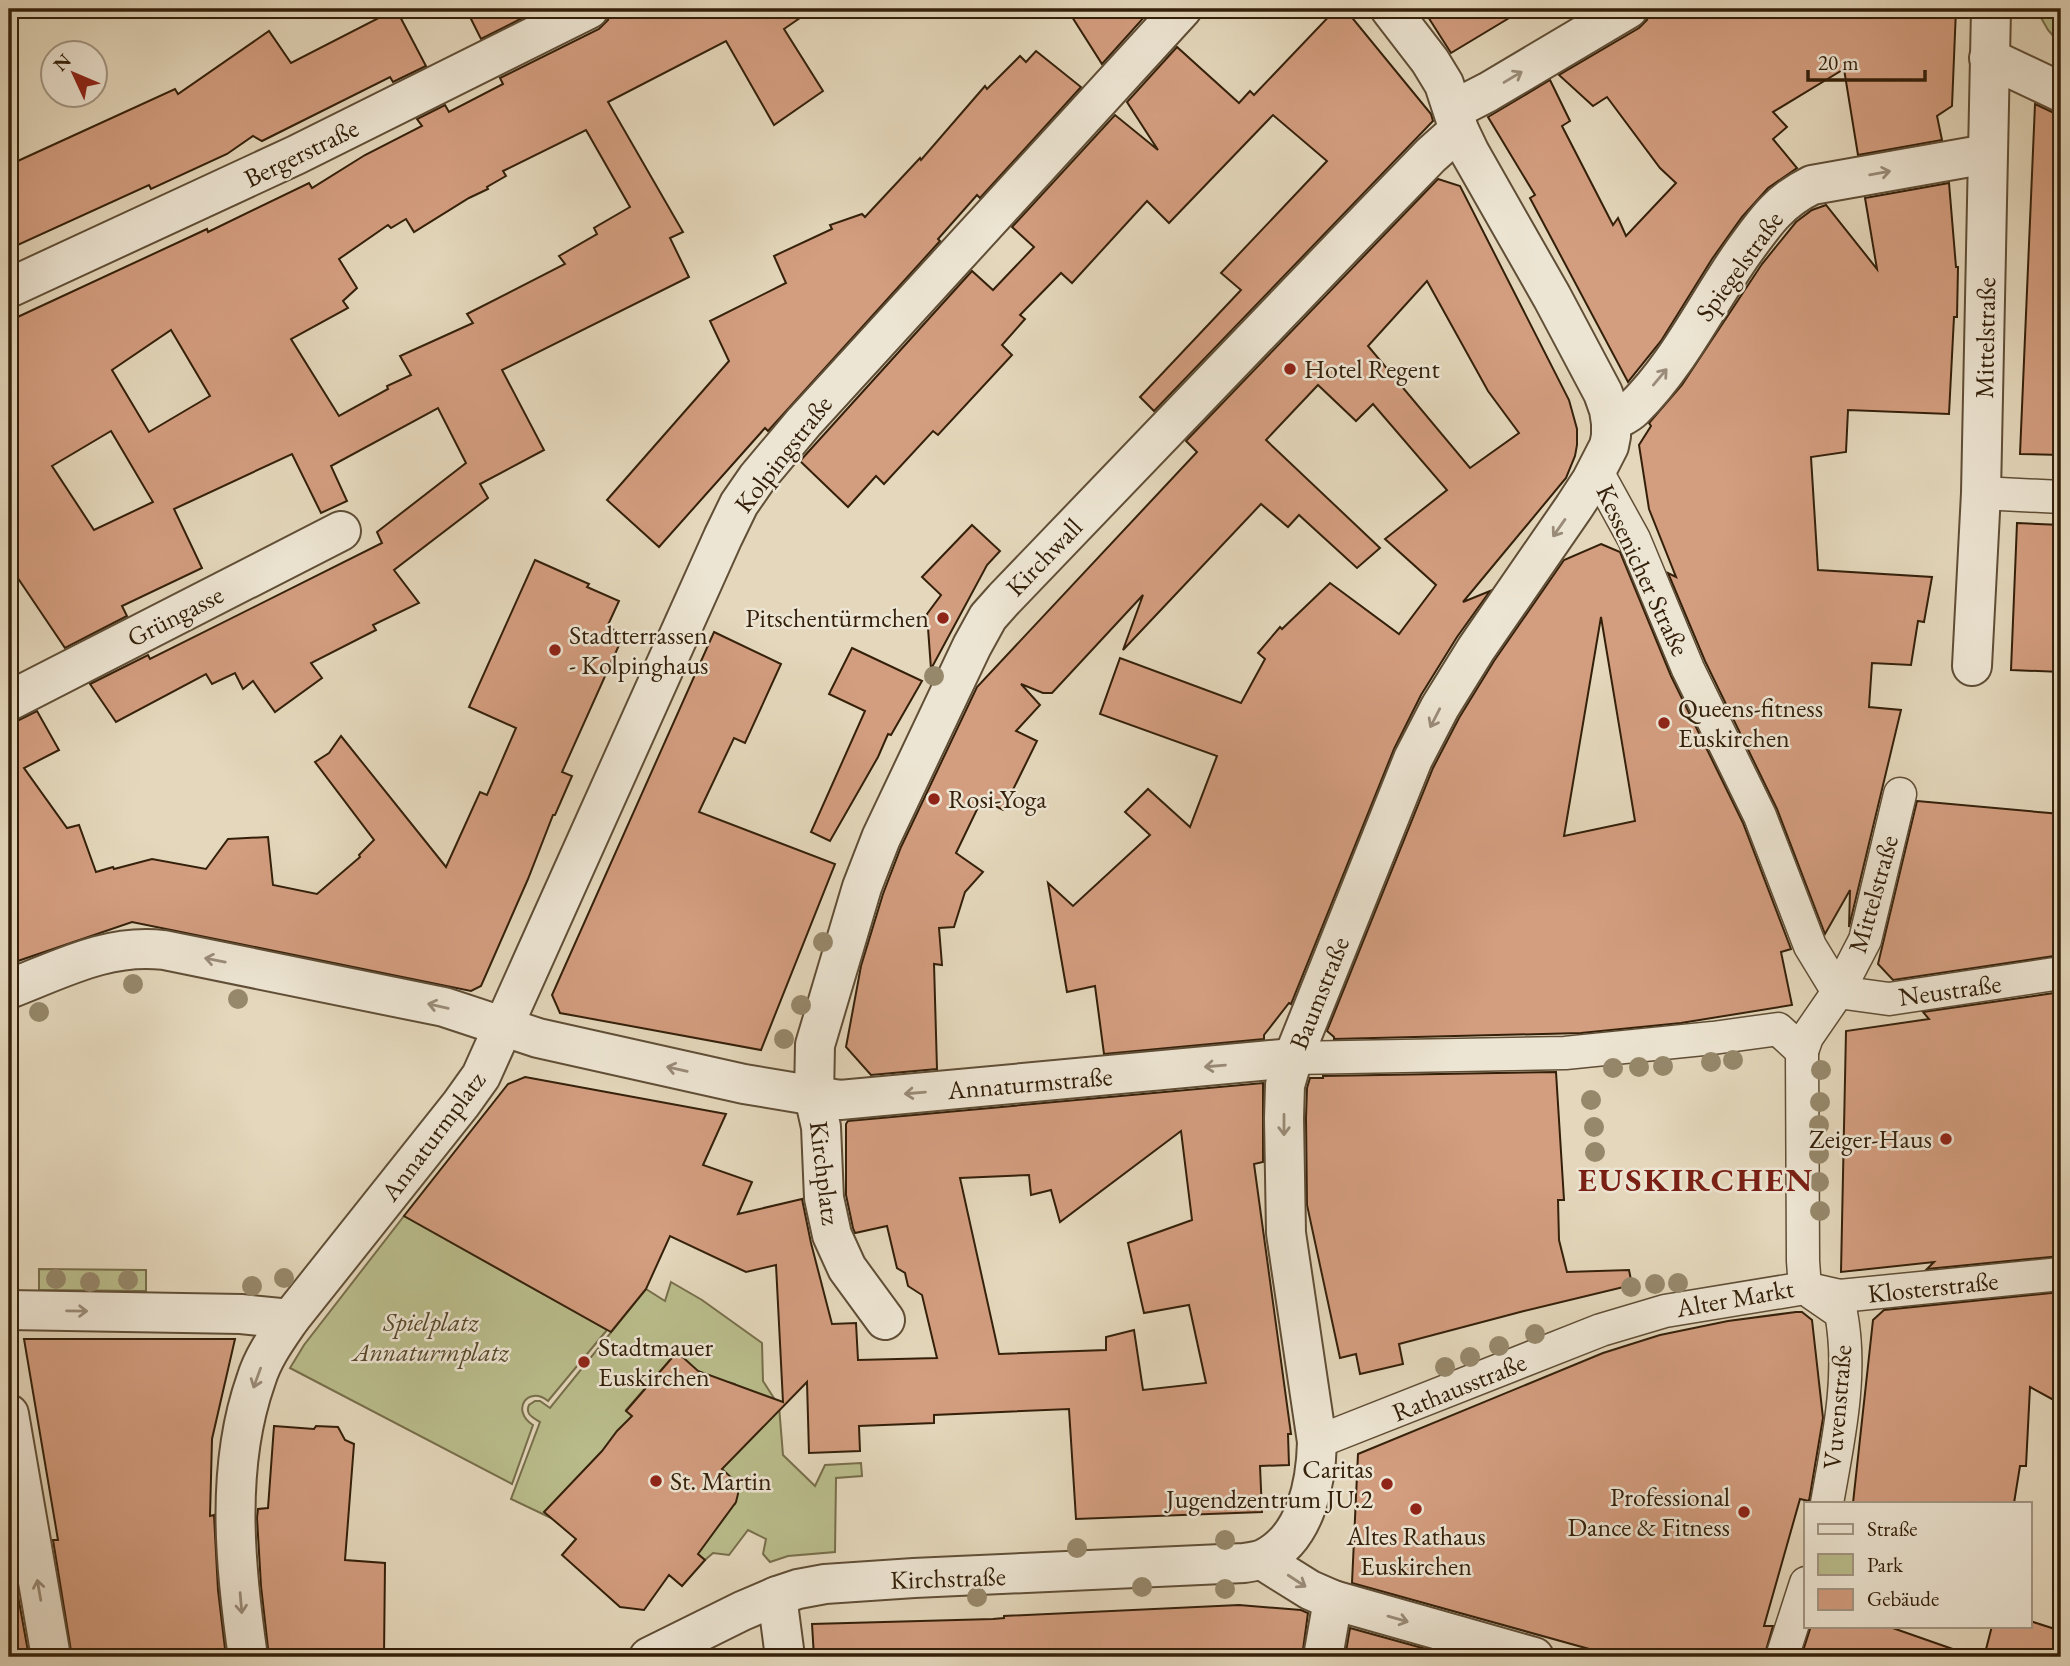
<svg xmlns="http://www.w3.org/2000/svg" width="2070" height="1666" font-family="'EB Garamond',serif">
<style>
.green{fill:#babd8c;stroke:#776e4b;stroke-width:2}
.building{fill:#d39d7f;stroke:#34200a;stroke-width:2;fill-rule:evenodd}
.lines{fill:none;stroke-linecap:round;stroke-linejoin:round}
.pedestrian-casing{stroke:#604e36;stroke-width:35}
.minor-casing{stroke:#604e36;stroke-width:42}
.pedestrian{stroke:#ede5d3;stroke-width:32}
.minor{stroke:#ede5d3;stroke-width:38}
.tree{fill:#96886b}
.oneway{stroke:#9a8c79}
.poi-dot{fill:#8f2418;stroke:#ede5d3;stroke-width:2.5}
.labels{text-anchor:middle;dominant-baseline:central;stroke-width:5;stroke-linejoin:round;paint-order:stroke}
.street-label{font-size:26px;fill:#34200a;stroke:#ede5d3}
.poi-label{font-size:26px;fill:#34200a;stroke:#ede5d3;text-anchor:start}
.park-label{font-size:26px;font-style:italic;fill:#56472a;stroke:#ede5d3}
.district-label{font-size:33px;font-weight:bold;letter-spacing:2px;fill:#7a1f14;stroke:#ede5d3}
</style>
<rect width="100%" height="100%" fill="#e4d7bb"/>
<filter id="stains"><feTurbulence type="fractalNoise" baseFrequency=".00286" numOctaves="4"/><feColorMatrix values="0 0 0 0 .2 0 0 0 0 .09 0 0 0 0 .02 0 0 0 .5 -.17"/></filter>
<radialGradient id="worn" r=".72"><stop offset=".6" stop-color="#630" stop-opacity="0"/><stop offset="1" stop-color="#630" stop-opacity=".3"/></radialGradient>
<g class="green">
<polygon points="2036,9 2061,9 2061,45 2048,30"/>
<path d="M 404,1216 L 607,1330 L 548,1401 C 528,1385 510,1410 533,1425 L 512,1484 L 290,1368 L 304,1345 Z"/>
<polygon points="39,1269 146,1270 146,1291 39,1290"/>
<path d="M 671,1282 L 702,1300 L 762,1343 L 763,1381 L 779,1406 L 783,1455 L 815,1486 L 825,1465 L 861,1463 L 862,1476 L 836,1478 L 835,1552 L 788,1556 L 770,1562 L 763,1554 L 766,1539 L 748,1530 L 729,1555 L 713,1553 L 705,1560 L 694,1551 L 730,1503 L 735,1504 L 736,1501 L 731,1498 L 732,1487 L 736,1484 L 716,1464 L 731,1446 L 738,1452 L 743,1447 L 735,1384 L 728,1382 L 710,1392 L 677,1352 L 626,1410 L 632,1416 L 631,1418 L 551,1518 L 511,1499 L 540,1422 C 532,1417 525,1414 529,1405 L 535,1401 L 540,1401 L 550,1408 L 646,1289 L 665,1301 Z"/>
</g>
<g class="building">
<polygon points="396,9 426,66 393,82 390,77 262,141 253,136 227,154 151,189 149,185 9,249 9,165 175,89 178,94 269,31 291,63"/>
<polygon points="466,9 540,9 481,39"/>
<path d="M 611,9 L 813,9 L 784,29 L 823,91 L 774,125 L 726,41 L 608,102 L 683,232 L 670,238 L 689,277 L 502,370 L 544,450 L 480,484 L 488,498 L 394,570 L 419,603 L 373,625 L 376,630 L 311,663 L 322,678 L 275,712 L 253,681 L 243,689 L 235,673 L 212,684 L 206,674 L 116,722 L 90,684 L 148,655 L 150,659 L 382,543 L 377,532 L 466,463 L 438,408 L 331,466 L 347,501 L 321,513 L 292,454 L 174,509 L 202,568 L 122,606 L 127,616 L 65,648 L 9,565 L 9,321 L 207,229 L 208,232 L 309,183 L 312,188 L 365,155 L 422,126 L 417,119 L 445,105 L 449,112 L 503,84 L 500,78 L 599,29 L 608,20 ZM 586,130 L 630,207 L 594,228 L 597,234 L 559,256 L 565,264 L 467,314 L 473,323 L 400,356 L 411,375 L 387,386 L 388,389 L 339,416 L 291,339 L 348,308 L 343,301 L 357,288 L 339,259 L 388,225 L 391,228 L 406,219 L 414,232 L 469,198 L 488,189 L 487,187 L 506,176 L 503,171 ZM 171,330 L 210,396 L 149,432 L 112,370 ZM 111,431 L 153,502 L 94,530 L 52,466 Z"/>
<polygon points="1067,9 1144,9 1147,14 1102,64"/>
<polygon points="1336,9 1345,9 1431,114 1433,121 1154,411 1140,397 1241,290 1221,273 1327,161 1273,115 1169,223 1147,201 1072,283 1061,273 1020,315 1025,319 1002,345 1012,355 938,435 933,431 884,484 876,476 848,507 800,461 972,271 993,290 1034,247 1012,227 1115,115 1158,150 1127,102 1177,47 1239,103 1250,91 1254,95"/>
<polygon points="1423,9 1524,9 1451,53"/>
<polygon points="1656,9 1956,9 1952,106 1937,116 1942,140 1858,155 1844,69 1773,112 1787,127 1773,139 1797,168 1768,188 1742,217 1712,259 1661,341 1628,382 1530,198 1535,195 1488,117 1550,80 1570,121 1562,126 1613,225 1618,218 1626,236 1676,183 1660,168 1607,97 1593,106 1559,75 1639,28 1647,20 1649,14"/>
<polygon points="1036,51 1081,87 980,198 977,195 938,239 940,241 768,431 765,428 659,547 607,500 729,361 710,321 786,283 774,256 832,229 830,225 862,214 865,217 920,158 921,160 985,86 987,89 1020,56 1026,62"/>
<polygon points="2035,104 2052,112 2061,114 2061,455 2020,454"/>
<path d="M 1438,179 L 1460,186 L 1569,400 L 1577,429 L 1577,445 L 1575,456 L 1566,478 L 1463,602 L 1490,591 L 1457,637 L 1421,695 L 1394,749 L 1291,1004 L 1289,1003 L 1264,1035 L 1264,1039 L 1104,1054 L 1095,986 L 1067,992 L 1048,883 L 1073,906 L 1150,835 L 1125,812 L 1148,789 L 1190,827 L 1217,756 L 1100,714 L 1120,658 L 1241,703 L 1265,659 L 1258,653 L 1280,627 L 1282,629 L 1330,583 L 1399,634 L 1436,585 L 1385,539 L 1447,490 L 1373,404 L 1356,421 L 1318,385 L 1266,440 L 1380,548 L 1357,568 L 1299,515 L 1288,527 L 1261,504 L 1123,650 L 1143,595 L 1052,693 L 1043,693 L 1021,684 L 1040,705 L 1016,731 L 1037,741 L 1003,810 L 982,799 L 956,853 L 983,872 L 965,892 L 954,927 L 939,928 L 942,965 L 934,964 L 937,1069 L 871,1075 L 846,1047 L 861,966 L 883,894 L 901,847 L 977,687 L 1197,452 L 1186,441 ZM 1427,281 L 1488,391 L 1519,433 L 1470,468 L 1368,346 Z"/>
<polygon points="1949,183 1956,267 1958,267 1957,317 1954,317 1949,414 1848,410 1846,452 1811,457 1818,570 1932,577 1924,622 1918,621 1911,665 1872,663 1869,707 1901,710 1849,927 1850,890 1825,934 1777,809 1705,661 1668,573 1676,577 1649,509 1639,445 1651,426 1649,423 1682,385 1762,264 1796,222 1812,210 1826,205 1877,269 1865,198"/>
<polygon points="2017,523 2061,525 2061,672 2011,670"/>
<polygon points="972,525 1000,551 987,565 931,669 927,614 941,595 922,577"/>
<path d="M 1601,544 L 1620,552 L 1671,676 L 1743,823 L 1791,949 L 1781,952 L 1792,1005 L 1681,1023 L 1581,1033 L 1334,1039 L 1334,1037 L 1327,1031 L 1433,768 L 1459,718 L 1494,661 L 1564,560 ZM 1601,617 L 1635,821 L 1564,836 Z"/>
<polygon points="535,560 589,584 587,587 619,601 607,627 624,634 562,772 572,776 555,815 553,815 528,879 481,986 471,991 132,922 9,964 9,723 19,720 37,711 59,750 24,768 67,828 79,825 96,872 113,867 114,869 152,859 206,869 228,839 268,837 273,885 317,894 360,857 359,855 374,840 315,762 329,753 341,736 446,867 480,792 487,795 516,728 469,707"/>
<polygon points="714,632 781,664 745,743 734,738 699,812 835,864 761,1050 560,1013 552,995"/>
<polygon points="852,648 922,681 891,735 888,734 878,757 830,841 811,832 865,711 829,694"/>
<polygon points="1917,801 2061,814 2061,955 1893,980 1878,964"/>
<polygon points="2061,992 2061,1256 1927,1269 1934,1262 1841,1272 1846,1031 1929,1019 1923,1012"/>
<polygon points="1556,1072 1564,1200 1558,1200 1559,1240 1567,1272 1629,1270 1632,1285 1524,1311 1399,1344 1403,1364 1360,1374 1356,1354 1340,1358 1307,1205 1306,1118 1307,1088 1310,1078 1323,1078 1323,1076"/>
<path d="M 525,1077 L 726,1114 L 703,1165 L 752,1182 L 738,1214 L 802,1199 L 811,1243 L 832,1324 L 856,1323 L 858,1360 L 937,1358 L 922,1295 L 908,1286 L 905,1273 L 897,1268 L 887,1226 L 855,1233 L 853,1228 L 846,1195 L 846,1124 L 848,1121 L 1263,1083 L 1263,1162 L 1254,1164 L 1291,1434 L 1288,1434 L 1289,1465 L 1260,1466 L 1262,1512 L 1076,1519 L 1069,1409 L 934,1415 L 934,1423 L 859,1426 L 860,1451 L 809,1453 L 807,1382 L 722,1469 L 734,1480 L 738,1488 L 738,1494 L 736,1502 L 698,1554 L 705,1560 L 682,1586 L 669,1575 L 644,1610 L 620,1607 L 562,1555 L 576,1539 L 544,1512 L 602,1451 L 617,1431 L 632,1416 L 626,1411 L 677,1352 L 698,1371 L 783,1402 L 776,1265 L 746,1272 L 670,1236 L 646,1289 L 611,1332 L 404,1216 L 508,1084 ZM 1181,1131 L 1192,1220 L 1128,1243 L 1144,1313 L 1189,1305 L 1206,1383 L 1143,1390 L 1134,1330 L 1106,1337 L 1106,1350 L 999,1354 L 960,1178 L 1029,1175 L 1031,1195 L 1051,1190 L 1060,1222 Z"/>
<polygon points="2061,1292 2061,1404 2030,1387 2026,1466 2020,1466 2014,1503 1853,1503 1873,1320 1884,1310"/>
<polygon points="1796,1312 1802,1312 1812,1320 1823,1418 1809,1501 1800,1499 1764,1626 1773,1626 1764,1657 1618,1657 1352,1583 1358,1454 1603,1353 1660,1335 1728,1321"/>
<polygon points="24,1339 235,1339 212,1439 210,1516 214,1515 218,1590 226,1657 72,1657 53,1540 58,1540"/>
<polygon points="274,1426 314,1429 316,1426 338,1427 345,1440 354,1444 345,1560 385,1563 384,1657 269,1657 261,1586 257,1518 258,1509 268,1508"/>
<polygon points="13,1568 29,1657 9,1657 9,1572"/>
<polygon points="1239,1605 1301,1610 1308,1613 1302,1657 814,1657 812,1624 993,1619 1004,1618 1004,1616"/>
<polygon points="2030,1621 2061,1631 2051,1657 1984,1657 1992,1626 2030,1626"/>
<polygon points="1811,1626 1887,1626 1964,1653 1963,1657 1801,1657"/>
<polygon points="1350,1628 1455,1657 1345,1657"/>
</g>
<g class="lines">
<g class="pedestrian-casing">
<g id="pedestrian">
<polyline points="1596,470 1634,539 1688,669 1760,816 1810,946 1838,992"/>
<polyline points="1981,493 2061,497"/>
<polyline points="1838,992 1889,999 2061,973"/>
<polyline points="1802,1051 1807,1037 1838,992 1865,940 1900,794"/>
<polyline points="1293,1058 1565,1053 1713,1038 1778,1029 1802,1051 1803,1261 1805,1288 1665,1311 1601,1330 1317,1442"/>
<polyline points="1805,1288 1840,1296 2061,1274"/>
<path d="M 1812,1293 L 1841,1313 C 1853,1375 1838,1441 1827,1503"/>
<polyline points="1782,1657 1806,1583"/>
</g>
</g>
<g class="minor-casing">
<g id="minor">
<polyline points="1989,58 2061,92"/>
<polyline points="1453,110 1488,92 1628,9"/>
<polyline points="9,288 296,155 589,9"/>
<path d="M 1611,423 C 1618,418 1627,415 1633,409 C 1679,364 1707,303 1744,251 C 1765,222 1779,201 1812,185 L 1987,154"/>
<polyline points="1972,666 1981,493 1991,9"/>
<polyline points="9,701 341,531"/>
<path d="M 9,989 C 59,970 108,943 164,950 L 444,1007 L 538,1038 L 744,1084 L 840,1100 L 1293,1058"/>
<polyline points="9,1310 241,1314 290,1319"/>
<polyline points="885,1320 847,1268 832,1235 824,1198 821,1127 814,1096 815,1045 862,887 881,838 972,646 988,617 1004,599 1341,248 1431,155 1459,130"/>
<polyline points="9,1414 51,1657"/>
<polyline points="1262,1560 1310,1590 1333,1600 1534,1657"/>
<polyline points="777,1596 785,1657"/>
<path d="M 248,1657 C 235,1567 225,1468 256,1380 C 263,1357 277,1338 290,1319 L 461,1104 L 481,1076 L 723,537 L 739,504 L 757,478 L 804,422 L 1182,9"/>
<path d="M 649,1657 L 742,1611 L 777,1596 L 798,1589 L 825,1584 L 914,1578 L 1244,1563 C 1251,1562 1259,1561 1265,1558 C 1306,1537 1316,1483 1317,1442 L 1286,1233 L 1284,1118 L 1285,1085 L 1293,1058 L 1413,759 L 1440,707 L 1476,649 L 1574,507 L 1591,481 L 1609,446 L 1611,436 L 1611,423 L 1609,410 L 1603,393 L 1552,297 L 1470,153 L 1459,130 L 1444,84 L 1430,61 L 1390,9"/>
<polyline points="1323,1657 1333,1600"/>
</g>
</g>
<use href="#pedestrian" class="pedestrian"/>
<use href="#minor" class="minor"/>
</g>
<g class="tree">
<circle cx="934" cy="676" r="10"/>
<circle cx="823" cy="942" r="10"/>
<circle cx="133" cy="984" r="10"/>
<circle cx="238" cy="999" r="10"/>
<circle cx="801" cy="1005" r="10"/>
<circle cx="39" cy="1012" r="10"/>
<circle cx="784" cy="1039" r="10"/>
<circle cx="1733" cy="1060" r="10"/>
<circle cx="1711" cy="1062" r="10"/>
<circle cx="1663" cy="1066" r="10"/>
<circle cx="1639" cy="1067" r="10"/>
<circle cx="1613" cy="1068" r="10"/>
<circle cx="1821" cy="1070" r="10"/>
<circle cx="1591" cy="1100" r="10"/>
<circle cx="1820" cy="1102" r="10"/>
<circle cx="1819" cy="1125" r="10"/>
<circle cx="1594" cy="1127" r="10"/>
<circle cx="1595" cy="1152" r="10"/>
<circle cx="1819" cy="1154" r="10"/>
<circle cx="1819" cy="1182" r="10"/>
<circle cx="1820" cy="1211" r="10"/>
<circle cx="284" cy="1278" r="10"/>
<circle cx="56" cy="1279" r="10"/>
<circle cx="128" cy="1280" r="10"/>
<circle cx="90" cy="1282" r="10"/>
<circle cx="1678" cy="1283" r="10"/>
<circle cx="1655" cy="1284" r="10"/>
<circle cx="252" cy="1286" r="10"/>
<circle cx="1631" cy="1287" r="10"/>
<circle cx="1535" cy="1334" r="10"/>
<circle cx="1499" cy="1346" r="10"/>
<circle cx="1470" cy="1357" r="10"/>
<circle cx="1445" cy="1367" r="10"/>
<circle cx="1225" cy="1540" r="10"/>
<circle cx="1077" cy="1548" r="10"/>
<circle cx="1142" cy="1587" r="10"/>
<circle cx="1225" cy="1589" r="10"/>
<circle cx="977" cy="1597" r="10"/>
</g>
<defs><path id="oneway-shaft" d="M-6 0H5M1.5-3L5.5 0L1.5 3" fill="none" stroke-width="1.6" stroke-linecap="round" stroke-linejoin="round" transform="scale(1.75)"/></defs>
<g class="oneway">
<use href="#oneway-shaft" transform="translate(1513 77) rotate(-31)"/>
<use href="#oneway-shaft" transform="translate(1880 173) rotate(-10)"/>
<use href="#oneway-shaft" transform="translate(1660 377) rotate(-50)"/>
<use href="#oneway-shaft" transform="translate(1559 528) rotate(125)"/>
<use href="#oneway-shaft" transform="translate(1435 718) rotate(117)"/>
<use href="#oneway-shaft" transform="translate(215 960) rotate(-169)"/>
<use href="#oneway-shaft" transform="translate(438 1006) rotate(-167)"/>
<use href="#oneway-shaft" transform="translate(1215 1066) rotate(175)"/>
<use href="#oneway-shaft" transform="translate(677 1069) rotate(-167)"/>
<use href="#oneway-shaft" transform="translate(915 1093) rotate(175)"/>
<use href="#oneway-shaft" transform="translate(1284 1125) rotate(90)"/>
<use href="#oneway-shaft" transform="translate(77 1311) rotate(1)"/>
<use href="#oneway-shaft" transform="translate(257 1378) rotate(110)"/>
<use href="#oneway-shaft" transform="translate(1297 1581) rotate(33)"/>
<use href="#oneway-shaft" transform="translate(39 1590) rotate(-100)"/>
<use href="#oneway-shaft" transform="translate(241 1603) rotate(85)"/>
<use href="#oneway-shaft" transform="translate(1398 1619) rotate(16)"/>
</g>
<g class="poi-dot">
<circle cx="1290" cy="369" r="7"/>
<circle cx="943" cy="618" r="7"/>
<circle cx="555" cy="650" r="7"/>
<circle cx="1664" cy="723" r="7"/>
<circle cx="934" cy="799" r="7"/>
<circle cx="1946" cy="1139" r="7"/>
<circle cx="584" cy="1362" r="7"/>
<circle cx="656" cy="1481" r="7"/>
<circle cx="1387" cy="1484" r="7"/>
<circle cx="1416" cy="1509" r="7"/>
<circle cx="1744" cy="1512" r="7"/>
</g>
<g class="labels">
<g class="street-label">
<text transform="translate(301 153) rotate(-26)">Bergerstraße</text>
<text transform="translate(1739 266) rotate(-54)">Spiegelstraße</text>
<text transform="translate(1985 338) rotate(-89)">Mittelstraße</text>
<text transform="translate(783 454) rotate(-52)">Kolpingstraße</text>
<text transform="translate(1044 557) rotate(-46)">Kirchwall</text>
<text transform="translate(1643 570) rotate(65)">Kessenicher Straße</text>
<text transform="translate(175 616) rotate(-27)">Grüngasse</text>
<text transform="translate(1873 894) rotate(-74)">Mittelstraße</text>
<text transform="translate(1950 990) rotate(-8)">Neustraße</text>
<text transform="translate(1319 993) rotate(-68)">Baumstraße</text>
<text transform="translate(1030 1083) rotate(-5)">Annaturmstraße</text>
<text transform="translate(433 1136) rotate(-53)">Annaturmplatz</text>
<text transform="translate(825 1173) rotate(83)">Kirchplatz</text>
<text transform="translate(1933 1287) rotate(-6)">Klosterstraße</text>
<text transform="translate(1735 1298) rotate(-10)">Alter Markt</text>
<text transform="translate(1459 1387) rotate(-22)">Rathausstraße</text>
<text transform="translate(1837 1407) rotate(-85)">Vuvenstraße</text>
<text transform="translate(948 1578) rotate(-2)">Kirchstraße</text>
</g>
<g class="poi-label">
<text x="1304" y="369">Hotel Regent</text>
<text x="929" y="618" text-anchor="end">Pitschentürmchen</text>
<text x="569" y="635">Stadtterrassen<tspan x="569" dy="30">- Kolpinghaus</tspan></text>
<text x="1678" y="708">Queens-fitness<tspan x="1678" dy="30">Euskirchen</tspan></text>
<text x="948" y="799">Rosi-Yoga</text>
<text x="1932" y="1139" text-anchor="end">Zeiger-Haus</text>
<text x="598" y="1347">Stadtmauer<tspan x="598" dy="30">Euskirchen</tspan></text>
<text x="1373" y="1469" text-anchor="end">Caritas<tspan x="1373" dy="30">Jugendzentrum JU.2</tspan></text>
<text x="670" y="1481">St. Martin</text>
<text x="1730" y="1497" text-anchor="end">Professional<tspan x="1730" dy="30">Dance &amp; Fitness</tspan></text>
<text x="1416" y="1536" text-anchor="middle">Altes Rathaus<tspan x="1416" dy="30">Euskirchen</tspan></text>
</g>
<g class="park-label">
<text x="431" y="1322">Spielplatz<tspan x="431" dy="30">Annaturmplatz</tspan></text>
</g>
<g class="district-label">
<text x="1696" y="1179">EUSKIRCHEN</text>
</g>
</g>
<rect width="2070" height="1666" fill="none" stroke="#e4d7bb" stroke-width="35"/>
<rect x="10" y="10" width="2049" height="1645" fill="none" stroke="#34200a" stroke-width="3.5"/>
<rect x="18" y="18" width="2035" height="1631" fill="none" stroke="#34200a" stroke-width="2"/>
<rect x="1804" y="1502" width="228" height="126" fill="#ede5d3" stroke="#a39683" stroke-width="2"/>
<rect x="1818" y="1524" width="35" height="10" fill="#ede5d3" stroke="#a39683" stroke-width="2"/>
<text x="1867" y="1536" font-size="21" fill="#34200a">Straße</text>
<rect x="1818" y="1554" width="35" height="21" fill="#babd8c" stroke="#a39683" stroke-width="2"/>
<text x="1867" y="1572" font-size="21" fill="#34200a">Park</text>
<rect x="1818" y="1589" width="35" height="21" fill="#d39d7f" stroke="#a39683" stroke-width="2"/>
<text x="1867" y="1606" font-size="21" fill="#34200a">Gebäude</text>
<g transform="translate(74 74) rotate(314)"><circle r="33" fill="#ede5d3" stroke="#a39683" stroke-width="2"/>
<path d="M0-5L12 26L0 18L-12 26Z" fill="#8f2418"/>
<text y="-10" font-size="19" font-weight="bold" text-anchor="middle" fill="#34200a">N</text>
</g>
<path d="M1808 70v10h117v-10" fill="none" stroke="#34200a" stroke-width="3.5"/>
<text x="1818" y="70" font-size="21" fill="#34200a" stroke="#ede5d3" stroke-width="5" paint-order="stroke">20 m</text>
<rect width="100%" height="100%" filter="url(#stains)"/>
<rect width="100%" height="100%" fill="url(#worn)"/>
</svg>
